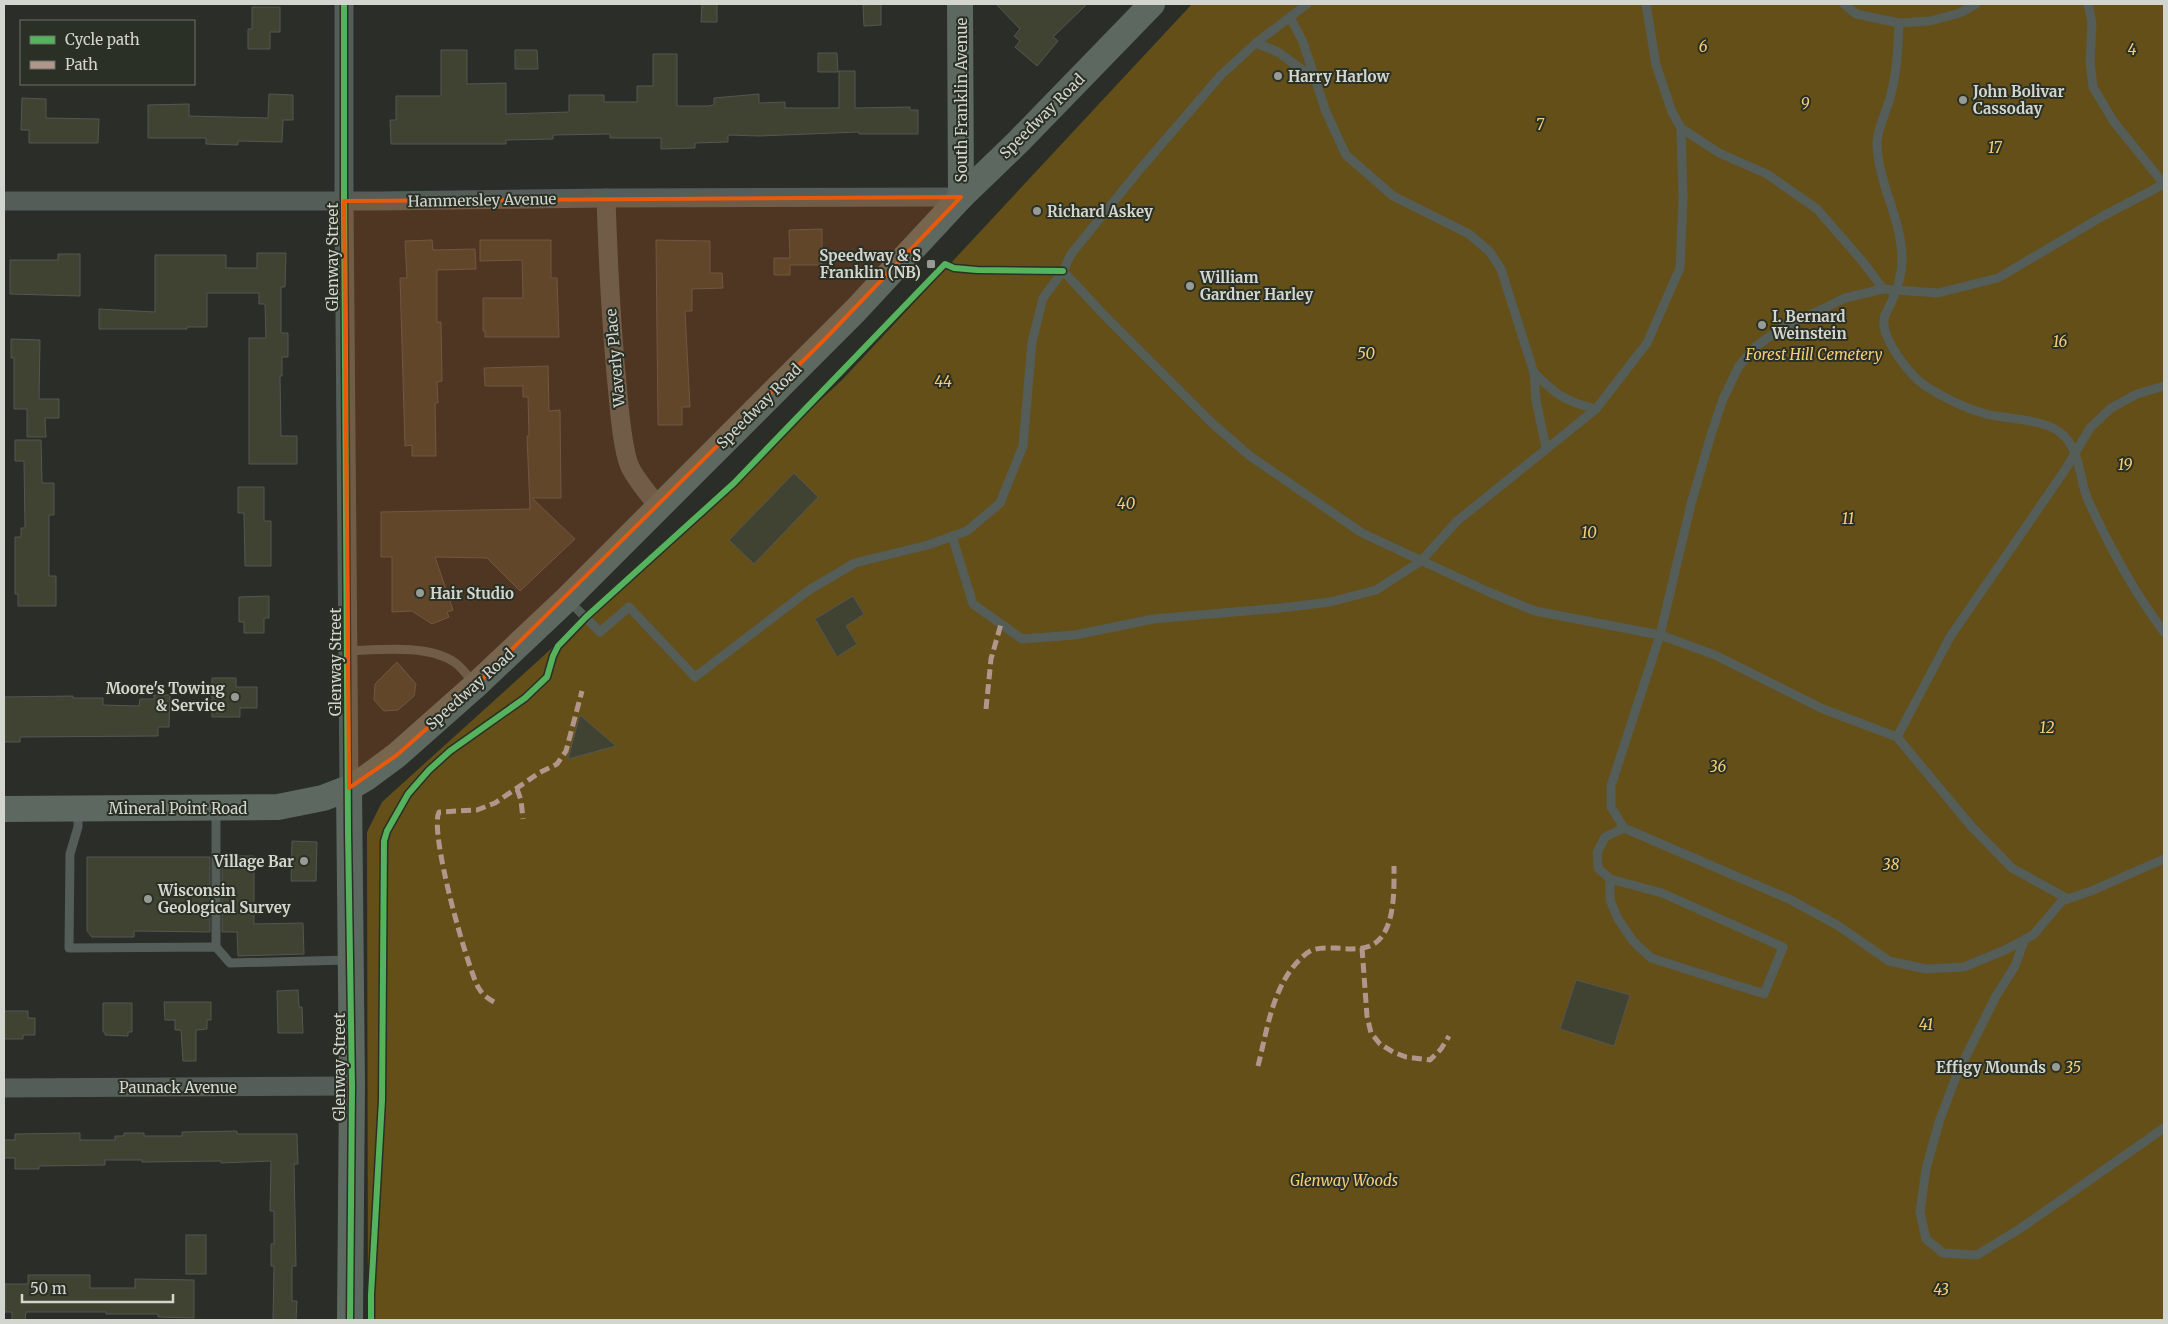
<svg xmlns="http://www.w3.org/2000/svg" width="2168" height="1324" font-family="Merriweather,serif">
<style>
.green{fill:#644f19}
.building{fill:#404232;stroke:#555652}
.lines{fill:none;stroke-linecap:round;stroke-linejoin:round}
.lane{stroke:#545d58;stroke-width:9}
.street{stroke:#545d58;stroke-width:19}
.secondary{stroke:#5d6860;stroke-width:26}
.quiet{stroke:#b2968c;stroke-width:5;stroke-dasharray:10 5;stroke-linecap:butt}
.cycleway-casing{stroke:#2a3025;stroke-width:9}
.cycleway{stroke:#56b35d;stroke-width:6}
.marked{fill:#e8590c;fill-opacity:0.2;stroke:#e8590c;stroke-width:4;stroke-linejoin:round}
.poi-dot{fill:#979b95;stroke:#2a3025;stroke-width:2}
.labels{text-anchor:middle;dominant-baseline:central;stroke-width:4;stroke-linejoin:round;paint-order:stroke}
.park-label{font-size:15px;font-style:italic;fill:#f7ce73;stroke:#2a3025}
.poi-label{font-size:15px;font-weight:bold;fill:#d2d6cf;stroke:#2a3025;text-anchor:start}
.street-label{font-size:15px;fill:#d2d6cf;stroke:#2a3025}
</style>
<rect width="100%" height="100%" fill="#2a2d28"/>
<polygon class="green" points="1192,4 2164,4 2164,1320 368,1320 367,832 382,802 540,659 842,380"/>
<g class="building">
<polygon points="702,4 717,4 717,22 701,22"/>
<polygon points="881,4 881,25 864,26 863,5"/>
<polygon points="996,4 1087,4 1053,37 1058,41 1037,66 1015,47 1020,41 1014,36 1020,29"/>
<polygon points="252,7 280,7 280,32 270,32 270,49 248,49 248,29 252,29"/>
<polygon points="441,50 467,50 467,84 506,83 506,114 569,112 569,95 604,95 604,102 637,102 637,86 653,86 653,54 677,54 677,106 708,106 714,105 714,98 759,94 759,103 785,102 785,108 839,108 839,71 855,71 855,108 910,107 910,110 918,110 918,134 859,134 859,132 759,136 728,135 728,142 695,143 695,148 661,149 661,138 610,138 610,134 553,135 553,139 506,140 506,144 391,144 390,120 396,120 396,96 441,96"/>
<polygon points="515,50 537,50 538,69 515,69"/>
<polygon points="818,53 837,53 838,72 818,72"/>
<polygon points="269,94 293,95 293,120 283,120 282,142 238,141 238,145 206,144 206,138 148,138 148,105 189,104 189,116 268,118"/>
<polygon points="22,98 46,99 46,118 99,119 98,143 29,143 29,130 21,130"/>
<polygon points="822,229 822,265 790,265 790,275 774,275 774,258 790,258 789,230"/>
<polygon points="432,240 433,250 475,249 476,269 437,270 437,322 441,322 442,381 437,382 438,403 435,403 436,456 412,456 412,445 405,446 400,278 407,278 405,241"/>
<polygon points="480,240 551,240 551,278 557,278 559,337 485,337 485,331 483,331 483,298 523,298 522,260 480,261"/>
<polygon points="656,240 710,241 710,273 722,273 723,288 692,289 692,311 685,311 690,407 682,407 682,425 658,425"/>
<polygon points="257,253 286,253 285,287 281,287 281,333 288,333 288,357 282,357 282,376 280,376 281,436 297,436 297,464 249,464 249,338 266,338 265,304 259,304 259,293 207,293 207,327 187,327 187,329 99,329 99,309 155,312 155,255 226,255 226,268 257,268"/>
<polygon points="58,254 80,254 80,296 10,294 10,260 58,260"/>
<polygon points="11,339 40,340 39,399 59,399 59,418 45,418 46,437 27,437 27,409 14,409 14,358 11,358"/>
<polygon points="548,366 549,411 560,410 561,498 532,498 575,539 520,591 487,558 435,557 453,610 447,612 449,617 432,624 412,611 392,612 392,557 381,557 381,512 530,509 527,436 529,436 528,397 523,397 523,386 485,386 484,368"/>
<polygon points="15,440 41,440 42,483 54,483 54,515 49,515 49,576 56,576 56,606 18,606 18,594 15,594 15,537 21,537 21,528 25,528 24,461 15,461"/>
<polygon points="794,473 818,497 754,564 729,540"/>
<polygon points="238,487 264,487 264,521 271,521 271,566 245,566 244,513 238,513"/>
<polygon points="269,596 269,618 264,618 264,633 244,633 244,622 239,622 239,597"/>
<polygon points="853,596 864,614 846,626 857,644 837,657 815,619"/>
<polygon points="397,662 416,684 414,696 398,710 384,711 374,700 375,684"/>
<polygon points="212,678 236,678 236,687 257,687 257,708 240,708 240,717 212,717"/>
<polygon points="154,695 170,695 169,727 158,727 158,736 20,737 20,742 4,742 4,697 73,696 73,698 103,698 103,705 139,706 140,699 154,699"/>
<polygon points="580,715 616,746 568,759"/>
<polygon points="292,841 317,842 316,881 291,881"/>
<polygon points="227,856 254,856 254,924 303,923 304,954 238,956 237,932 222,932 222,857"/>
<polygon points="87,857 210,857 210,932 134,931 134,937 92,937 87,931"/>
<polygon points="1576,980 1630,995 1614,1046 1560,1029"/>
<polygon points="298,990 299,1007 302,1007 303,1033 278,1033 277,991"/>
<polygon points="164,1002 211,1002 211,1020 207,1020 207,1029 196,1030 196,1061 183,1061 181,1030 175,1030 175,1020 165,1020"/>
<polygon points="103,1003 132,1003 132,1032 128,1032 128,1036 105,1035 105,1032 103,1032"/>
<polygon points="4,1011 28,1011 28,1018 35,1018 35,1035 23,1035 23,1039 4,1039"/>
<polygon points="237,1131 237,1134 297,1134 298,1164 294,1164 296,1266 292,1266 292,1301 297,1301 296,1320 273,1320 274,1266 271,1266 271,1244 274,1244 274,1211 270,1211 271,1161 221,1163 221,1161 142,1162 142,1160 105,1160 105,1165 39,1166 39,1169 15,1169 15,1158 4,1158 4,1140 15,1140 15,1134 80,1133 80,1140 115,1140 115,1136 124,1136 124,1133 144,1133 144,1136 182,1136 182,1132"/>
<rect x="186" y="1235" width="20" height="39"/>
<polygon points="28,1275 90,1275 90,1288 135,1288 135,1279 194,1280 194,1318 158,1317 158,1314 106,1314 106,1312 26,1312 25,1320 12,1320 12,1312 5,1312 5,1284 28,1284"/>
</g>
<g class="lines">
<g class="lane">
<polyline points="1844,4 1856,14 1899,23 1930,21 1960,13 1976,4"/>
<polyline points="2088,4 2092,23 2090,61 2093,87 2114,122 2164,184"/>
<polyline points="1290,17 1303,42 1326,112 1346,155 1393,196 1469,234 1490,252 1501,269 1534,373 1536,400 1546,448"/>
<path d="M 1899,23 C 1898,49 1897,73 1890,98 C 1886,113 1878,127 1877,142 C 1877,183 1903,220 1902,261 C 1902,274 1897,289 1892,301 C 1890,306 1885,313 1884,319 C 1881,339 1911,377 1927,387 C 1946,399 1964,408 1986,414 C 2008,420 2049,418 2065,437 C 2081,455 2079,479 2088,500 C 2109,546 2134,592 2164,632"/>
<polyline points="1256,43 1278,52 1315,79"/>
<polyline points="1681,128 1719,153 1767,174 1817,209 1863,262 1883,289 1938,293 1998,278 2103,216 2164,184"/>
<polyline points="1063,271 1105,316 1213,424 1250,456 1362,533 1491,593 1535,611 1660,635 1715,655 1823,709 1897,737 1971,826 2012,868 2068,899"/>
<polyline points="1883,289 1845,298 1779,330 1755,347 1739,366 1723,399 1711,435 1691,504 1660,635 1611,786 1611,807 1624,828 1789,899 1837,925 1889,961 1926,969 1964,967 2005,950 2033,935 2062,901 2091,891 2164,859"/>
<path d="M 1534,373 C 1557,395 1564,401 1596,409"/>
<polyline points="952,536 973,604 1022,639 1075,635 1153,619 1281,608 1330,602 1376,590 1421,561 1457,521 1596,409 1647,343 1680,268 1683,198 1681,128 1672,112 1656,65 1646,4"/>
<polyline points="569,601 600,632 629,607 695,677 809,590 855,563 928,545 967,531 1000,503 1023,446 1032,342 1043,298 1063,271 1071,254 1141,168 1221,75 1256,43 1307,4"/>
<path d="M 347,651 C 378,650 427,644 454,662 C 462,667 468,677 475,684"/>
<polyline points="1897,737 1950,637 2065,470 2090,428 2111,408 2137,394 2164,386"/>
<polyline points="78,811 78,827 70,854 69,948 216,947 230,963 348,960"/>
<polyline points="1610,879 1610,900 1618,919 1633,941 1651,958 1764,994 1783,947 1662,893 1610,879 1598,868 1597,853 1605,837 1624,828"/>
<polyline points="2024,941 2015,966 1996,996 1957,1074 1939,1122 1926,1169 1920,1212 1926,1239 1943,1253 1977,1255 2021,1228 2164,1128"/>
<polyline points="216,947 216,811"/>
</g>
<g class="street">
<polyline points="344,4 344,201 349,788"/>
<path d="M 606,198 C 608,260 611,322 617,384 C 619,405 622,449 630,467 C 637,481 649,495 659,507"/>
<polyline points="4,201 379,201 606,198 961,197"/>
<polyline points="4,1088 352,1086"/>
</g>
<g class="secondary">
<polyline points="960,4 961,197"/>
<polyline points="349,788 352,1086 350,1320"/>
<polyline points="4,809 278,807 323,798 349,788 366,778 397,755 476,685 567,599 856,310 961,197 1019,141 1152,4"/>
</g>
<g class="quiet">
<polyline points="986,709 991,659 1001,624"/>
<polyline points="517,789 521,800 523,819"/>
<polyline points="1362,948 1367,1016 1371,1033 1380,1044 1393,1052 1406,1057 1430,1060 1441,1049 1449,1036"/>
<path d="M 494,1002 C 487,998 482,994 478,987 C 466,963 429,832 439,812 L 477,810 L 495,803 L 539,773 L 557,764 L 566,751 L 582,691"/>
<path d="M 1258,1066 C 1268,1027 1273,980 1307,953 C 1315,947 1327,948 1336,948 C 1348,949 1360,950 1370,946 C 1396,935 1394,889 1394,866"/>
</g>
<g class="cycleway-casing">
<g id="cycleway">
<polyline points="344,4 344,201 348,831 352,1086 350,1320"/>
<polyline points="371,1320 371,1295 382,1100 384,841 387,831 408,794 429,770 450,751 525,698 547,677 553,656 558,646 586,617 734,483 945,264 954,268 977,270 1063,271"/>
</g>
</g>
<use href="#cycleway" class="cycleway"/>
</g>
<path class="marked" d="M 961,197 L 826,338 L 476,685 L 397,755 L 349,788 L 344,201 Z"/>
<g class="poi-dot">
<circle cx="1278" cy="76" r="5"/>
<circle cx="1963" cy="100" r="5"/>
<circle cx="1037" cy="211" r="5"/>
<rect x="926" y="259" width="10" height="10" rx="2.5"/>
<circle cx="1190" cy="286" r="5"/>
<circle cx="1762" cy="325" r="5"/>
<circle cx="420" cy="593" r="5"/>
<circle cx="235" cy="697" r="5"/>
<circle cx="304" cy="861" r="5"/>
<circle cx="148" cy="899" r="5"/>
<circle cx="2056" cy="1067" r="5"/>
</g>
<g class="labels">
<g class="park-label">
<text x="1703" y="46">6</text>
<text x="2132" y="49">4</text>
<text x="1805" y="103">9</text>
<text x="1540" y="124">7</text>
<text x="1995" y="147">17</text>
<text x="2060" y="341">16</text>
<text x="1366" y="353">50</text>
<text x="1814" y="354">Forest Hill Cemetery</text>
<text x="943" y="381">44</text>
<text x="2125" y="464">19</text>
<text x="1126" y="503">40</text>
<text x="1848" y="518">11</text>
<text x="1589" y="532">10</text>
<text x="2047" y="727">12</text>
<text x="1718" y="766">36</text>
<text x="1891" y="864">38</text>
<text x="1926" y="1024">41</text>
<text x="2073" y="1067">35</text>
<text x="1344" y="1180">Glenway Woods</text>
<text x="1941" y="1289">43</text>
</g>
<g class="poi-label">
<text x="1288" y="76">Harry Harlow</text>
<text x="1973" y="91">John Bolivar<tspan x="1973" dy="17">Cassoday</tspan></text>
<text x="1047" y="211">Richard Askey</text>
<text x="921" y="255" text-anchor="end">Speedway &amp; S<tspan x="921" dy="17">Franklin (NB)</tspan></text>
<text x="1200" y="277">William<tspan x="1200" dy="17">Gardner Harley</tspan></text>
<text x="1772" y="316">I. Bernard<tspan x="1772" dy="17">Weinstein</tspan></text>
<text x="430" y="593">Hair Studio</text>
<text x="225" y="688" text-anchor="end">Moore's Towing<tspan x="225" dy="17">&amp; Service</tspan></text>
<text x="294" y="861" text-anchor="end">Village Bar</text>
<text x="158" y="890">Wisconsin<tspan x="158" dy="17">Geological Survey</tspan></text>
<text x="2046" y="1067" text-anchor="end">Effigy Mounds</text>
</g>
<g class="street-label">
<text transform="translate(961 100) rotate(-90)">South Franklin Avenue</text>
<text transform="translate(1042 116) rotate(-45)">Speedway Road</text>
<text transform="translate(482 200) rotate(-1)">Hammersley Avenue</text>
<text transform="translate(332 257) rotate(-90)">Glenway Street</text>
<text transform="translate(615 358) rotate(-95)">Waverly Place</text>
<text transform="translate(759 406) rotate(-45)">Speedway Road</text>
<text transform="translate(335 662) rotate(-90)">Glenway Street</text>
<text transform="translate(470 689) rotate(-42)">Speedway Road</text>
<text x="178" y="808">Mineral Point Road</text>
<text transform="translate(339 1067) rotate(-90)">Glenway Street</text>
<text x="178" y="1087">Paunack Avenue</text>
</g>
</g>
<rect width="2168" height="1324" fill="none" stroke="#d2d6cf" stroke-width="10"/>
<rect x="20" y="20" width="175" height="65" fill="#2a3025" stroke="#6d7269"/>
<rect x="30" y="36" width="25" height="8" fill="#56b35d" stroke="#6d7269"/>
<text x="65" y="45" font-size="15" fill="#d2d6cf">Cycle path</text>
<rect x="30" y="61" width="25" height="8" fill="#b2968c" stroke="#6d7269"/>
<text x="65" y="70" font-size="15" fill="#d2d6cf">Path</text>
<path d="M22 1294v8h151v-8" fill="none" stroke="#d2d6cf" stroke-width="2.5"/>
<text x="30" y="1294" font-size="15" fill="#d2d6cf" stroke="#2a3025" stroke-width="4" paint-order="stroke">50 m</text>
</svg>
